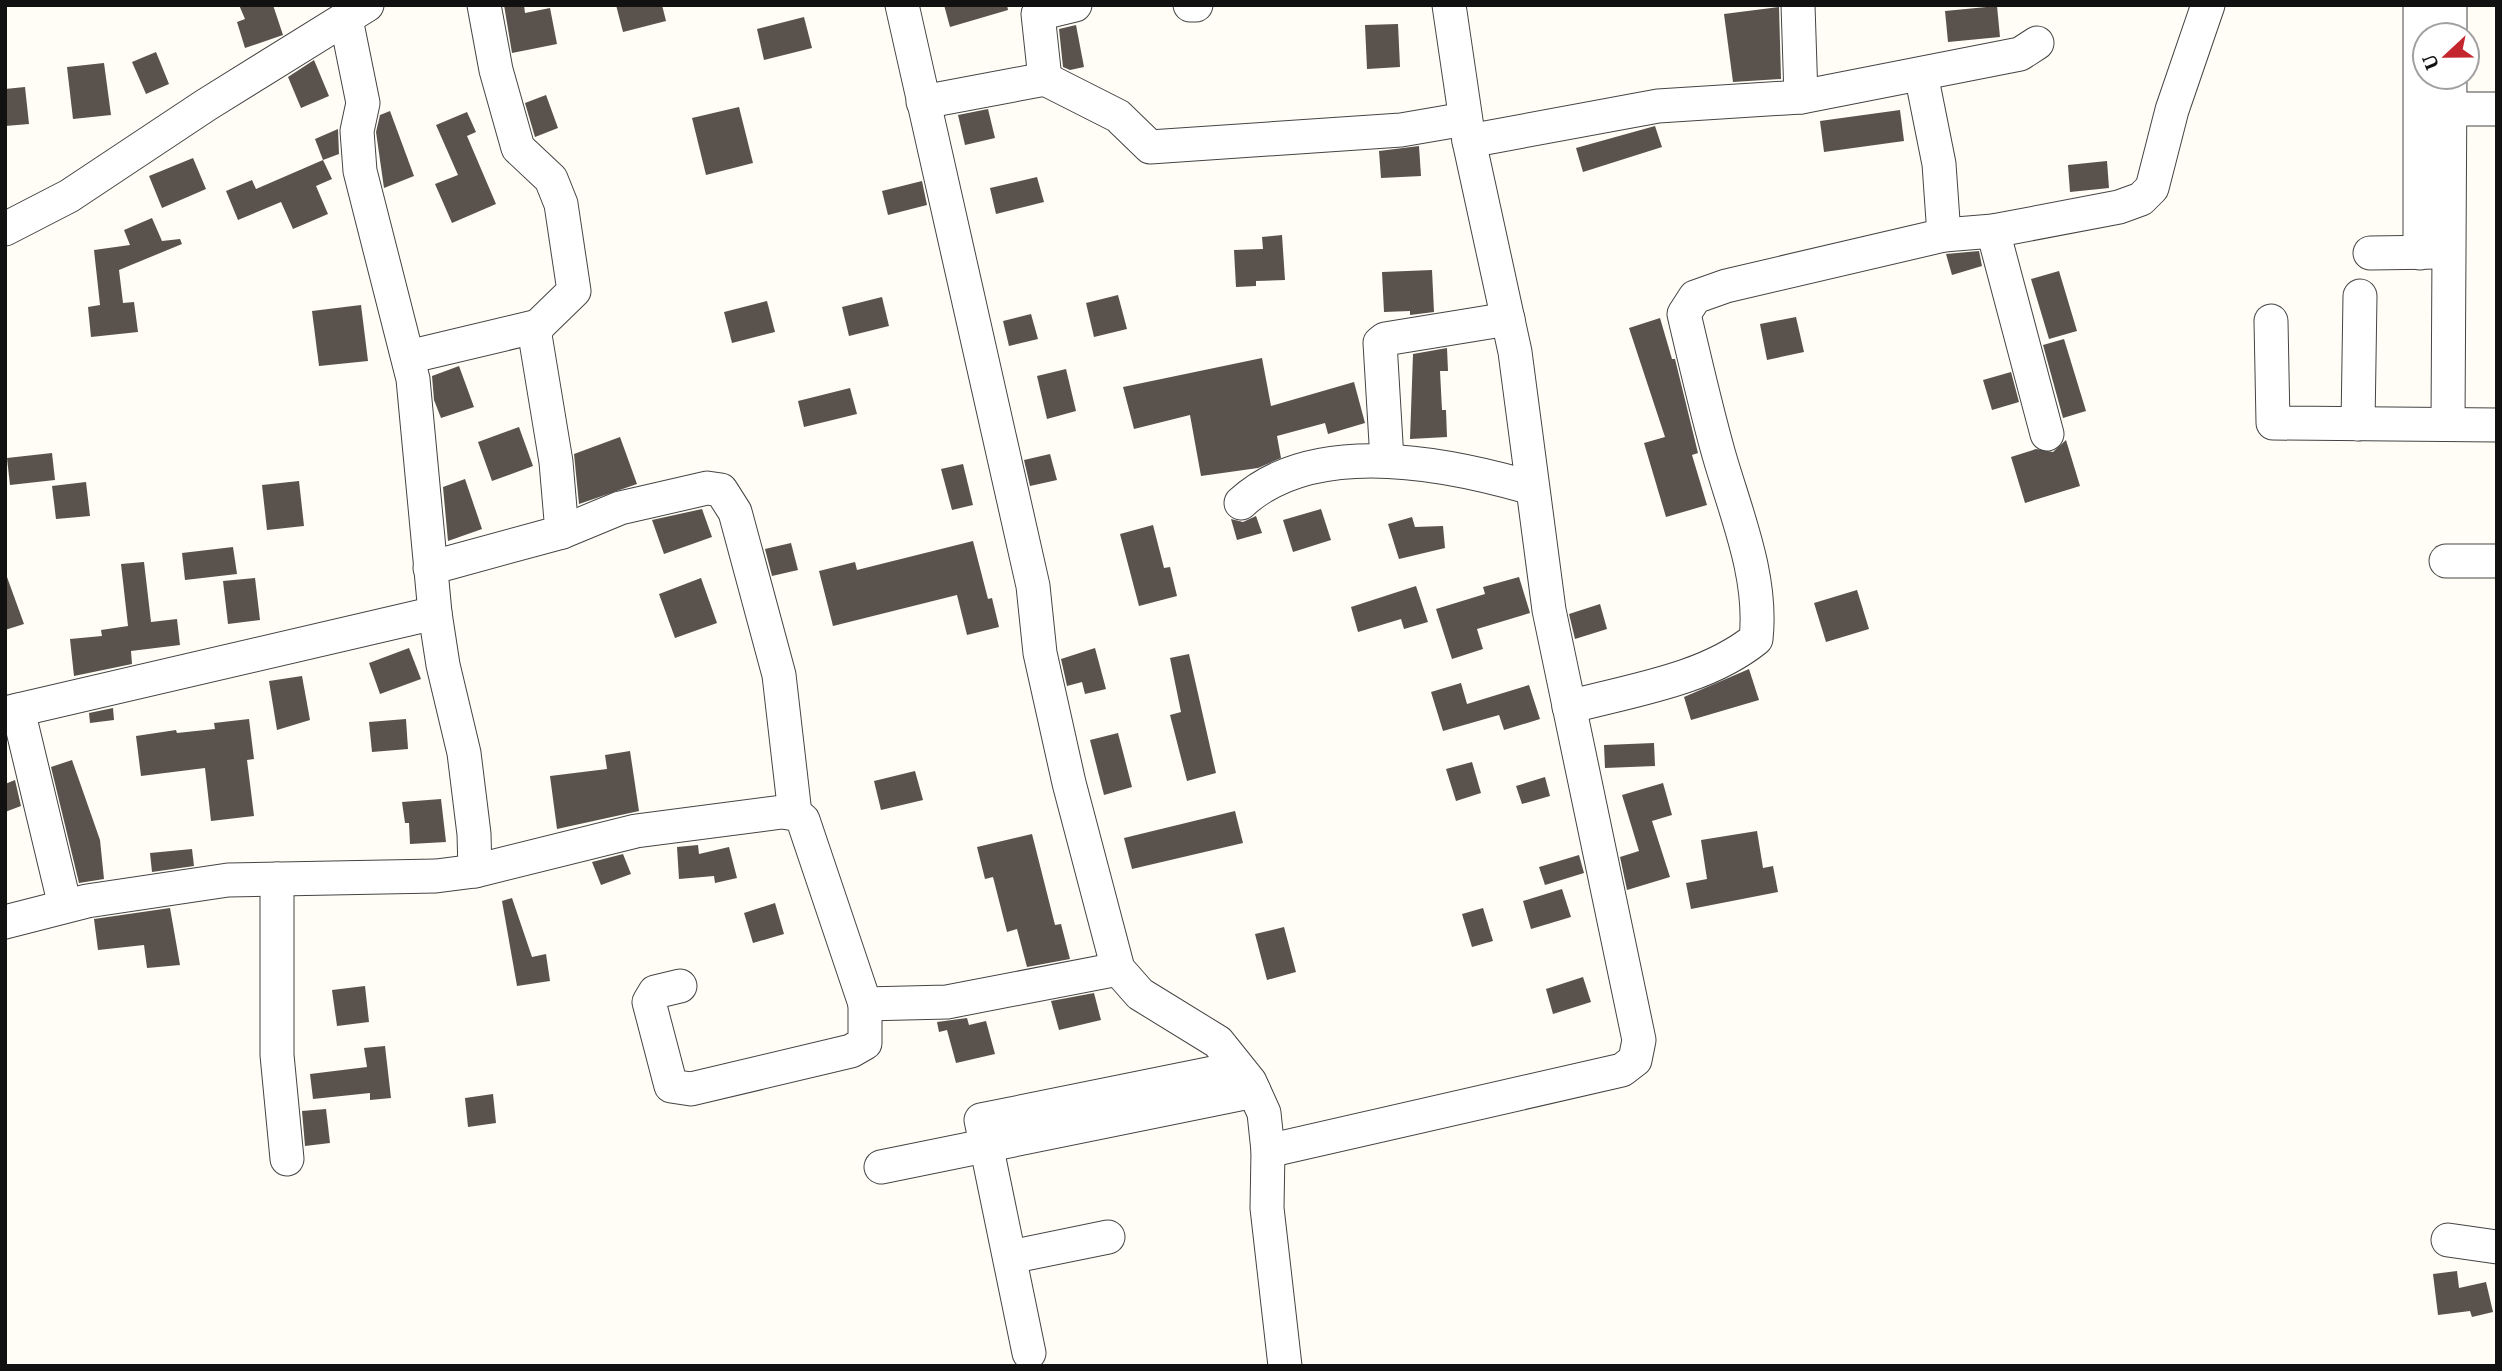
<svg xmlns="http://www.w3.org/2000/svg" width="2502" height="1371" font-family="'IBM Plex Serif',serif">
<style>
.building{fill:#5a524d}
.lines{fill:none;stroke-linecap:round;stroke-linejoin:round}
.minor-casing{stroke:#444;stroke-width:35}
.minor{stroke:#fff;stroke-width:33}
</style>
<rect width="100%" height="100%" fill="#fffdf5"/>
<g class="building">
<polygon points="239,5 273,5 283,35 245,48 237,22 245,19"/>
<polygon points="504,5 524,5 525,13 550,8 557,44 512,53"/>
<polygon points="616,5 662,5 666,21 623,32"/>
<polygon points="944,5 1007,5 1008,10 950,27"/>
<polygon points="1997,6 2000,37 1948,42 1945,11"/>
<polygon points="1779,7 1781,79 1733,82 1724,14"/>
<polygon points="804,17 812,48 764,60 757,29"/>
<polygon points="1398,24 1400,67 1367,69 1365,25"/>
<polygon points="1076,25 1084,67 1070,70 1063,67 1059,29"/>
<polygon points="156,52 169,84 146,94 132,62"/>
<polygon points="314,60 329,96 301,108 288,77"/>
<polygon points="104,63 111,115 73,119 67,67"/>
<polygon points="25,87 29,124 5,126 5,89"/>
<polygon points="546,95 558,128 535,137 525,103"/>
<polygon points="739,107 753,163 706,175 692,118"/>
<polygon points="988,109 995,138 965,145 958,115"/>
<polygon points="1900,110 1904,141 1824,152 1820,121"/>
<polygon points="390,111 414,176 384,188 376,132 380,115"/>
<polygon points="467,112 476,132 467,136 496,204 452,223 435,184 458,175 436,125"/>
<polygon points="1655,126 1662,147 1583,172 1576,148"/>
<polygon points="338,129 339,154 323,160 315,139"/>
<polygon points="1419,146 1421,176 1381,178 1379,151"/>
<polygon points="193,158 206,189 162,208 149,176"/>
<polygon points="323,160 332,179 316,186 328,214 293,229 281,202 238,220 226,191 252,180 256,189"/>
<polygon points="2107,161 2109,188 2070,192 2068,165"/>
<polygon points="1037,177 1044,202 996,214 990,188"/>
<polygon points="922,181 927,205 888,215 882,191"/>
<polygon points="152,218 162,241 180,239 182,244 119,270 123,303 134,302 138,332 91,337 88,307 100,305 94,250 130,245 124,230"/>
<polygon points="1282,235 1285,280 1256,281 1256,286 1236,287 1234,250 1263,249 1262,237"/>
<polygon points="1979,251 1982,266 1952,275 1946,254"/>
<polygon points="1432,270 1434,312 1410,315 1410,311 1384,312 1382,272"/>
<polygon points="2059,271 2077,331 2049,339 2031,279"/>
<polygon points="1118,295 1127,329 1094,337 1086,303"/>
<polygon points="882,297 889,326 849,336 842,307"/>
<polygon points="767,301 775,332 732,343 724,312"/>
<polygon points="361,305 368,361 319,366 312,311"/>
<polygon points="1031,314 1038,339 1009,346 1003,321"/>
<polygon points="1796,317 1804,352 1767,360 1760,324"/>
<polygon points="1660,318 1672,359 1675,359 1698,453 1692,455 1707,505 1666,517 1644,443 1665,437 1629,328"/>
<polygon points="2064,339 2086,411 2063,418 2043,345"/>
<polygon points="1447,348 1448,371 1440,371 1442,410 1446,410 1447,437 1410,439 1413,354"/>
<polygon points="1262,358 1271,406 1354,382 1365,423 1328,434 1325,423 1277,436 1281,458 1258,468 1201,476 1190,415 1134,429 1123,387"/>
<polygon points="459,366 474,407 441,418 434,400 432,376"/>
<polygon points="1066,369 1076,411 1047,419 1037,376"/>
<polygon points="2011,372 2019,402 1992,410 1983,380"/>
<polygon points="850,388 857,414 804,427 798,401"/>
<polygon points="519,427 533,466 492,481 478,442"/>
<polygon points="620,437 637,484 579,504 574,454"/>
<polygon points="2066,440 2080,486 2025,503 2011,457 2036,449 2053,452"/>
<polygon points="52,453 55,480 10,485 7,458"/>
<polygon points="1050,454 1057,480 1030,486 1024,460"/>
<polygon points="963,464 973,505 952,510 941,469"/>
<polygon points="465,479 482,529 448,541 443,487"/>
<polygon points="299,481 304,526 267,530 262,485"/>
<polygon points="86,482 90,516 56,519 52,486"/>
<polygon points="702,509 712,537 664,554 652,520"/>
<polygon points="1321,509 1331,540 1293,552 1283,520"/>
<polygon points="1256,516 1262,533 1237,540 1231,519 1243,522"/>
<polygon points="1412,517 1415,527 1443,526 1445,548 1399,559 1388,524"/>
<polygon points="1153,525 1164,568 1170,567 1177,596 1139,606 1120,534"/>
<polygon points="973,541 988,599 992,598 999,627 967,635 957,595 833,626 819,571 855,562 857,570"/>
<polygon points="791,543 798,570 772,576 765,549"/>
<polygon points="233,547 237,574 185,580 182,553"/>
<polygon points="144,562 151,622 177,619 180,645 131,651 132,664 74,676 70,639 102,636 101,630 128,626 121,564"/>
<polygon points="7,577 24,624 5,630 5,578"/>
<polygon points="1519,577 1530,613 1477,629 1483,649 1452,659 1436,609 1485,594 1483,587"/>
<polygon points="255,578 260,620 228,624 223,581"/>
<polygon points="701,578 717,623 675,638 659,594"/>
<polygon points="1416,586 1428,622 1404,629 1401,619 1358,632 1351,607"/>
<polygon points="1857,590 1869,629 1826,642 1814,603"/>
<polygon points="1600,604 1607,629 1575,639 1569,614"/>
<polygon points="409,648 421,679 380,694 369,663"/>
<polygon points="1095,648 1106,689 1085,694 1082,682 1067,686 1061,659"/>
<polygon points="1189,654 1216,773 1187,781 1170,715 1181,712 1170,658"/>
<polygon points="1749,669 1759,700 1691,720 1684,697"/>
<polygon points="302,676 310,720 277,730 269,681"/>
<polygon points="1461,683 1467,704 1529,685 1540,719 1504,730 1499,715 1443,731 1431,692"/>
<polygon points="113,708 114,720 90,723 89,713"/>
<polygon points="249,719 254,759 247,760 254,816 211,821 205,768 141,776 136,736 176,730 177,733 215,729 214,723"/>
<polygon points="406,719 408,749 372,752 369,722"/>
<polygon points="1118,733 1132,787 1104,795 1090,740"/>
<polygon points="1654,743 1655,766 1605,768 1604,745"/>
<polygon points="630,751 639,811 557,829 550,776 607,769 605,755"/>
<polygon points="72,760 100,840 104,879 79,883 51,767"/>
<polygon points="1472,762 1481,793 1456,801 1446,769"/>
<polygon points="915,771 923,800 881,810 874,781"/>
<polygon points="1545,777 1550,796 1522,804 1516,786"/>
<polygon points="15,780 21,806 5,812 5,784"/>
<polygon points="1663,783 1672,815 1652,821 1670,877 1627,890 1620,857 1639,851 1622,795"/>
<polygon points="441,799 446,842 410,844 409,823 405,823 402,802"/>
<polygon points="1235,811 1243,843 1132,869 1124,838"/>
<polygon points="1757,831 1763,868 1773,866 1778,892 1691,909 1686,883 1707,879 1701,840"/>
<polygon points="1032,834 1055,925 1061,924 1070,959 1027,967 1017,929 1007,932 993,877 985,879 977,847"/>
<polygon points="698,845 699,854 729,847 737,878 715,883 714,876 679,879 677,847"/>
<polygon points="192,849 194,866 152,872 150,853"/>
<polygon points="623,854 631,874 601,885 592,862"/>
<polygon points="1579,855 1584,873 1545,885 1539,867"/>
<polygon points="1562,889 1571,917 1531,929 1523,901"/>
<polygon points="512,898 532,957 546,954 550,981 517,986 502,901"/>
<polygon points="775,903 784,934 753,943 744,913"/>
<polygon points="170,908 180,965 147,968 144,945 98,950 94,919"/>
<polygon points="1483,908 1493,941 1472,947 1462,914"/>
<polygon points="1284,927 1296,972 1267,980 1255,934"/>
<polygon points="1583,977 1591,1002 1553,1014 1546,989"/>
<polygon points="365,986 369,1022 337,1026 332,990"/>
<polygon points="1094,993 1101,1020 1059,1030 1051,1001"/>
<polygon points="967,1018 969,1025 986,1021 995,1054 956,1063 947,1030 939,1032 937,1022"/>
<polygon points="385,1046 391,1098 370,1100 370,1093 313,1099 310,1074 367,1067 364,1048"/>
<polygon points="493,1094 496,1123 468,1127 465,1098"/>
<polygon points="326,1109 330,1143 305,1146 302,1111"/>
<polygon points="2457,1271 2459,1288 2486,1282 2493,1312 2472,1317 2470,1311 2438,1315 2433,1274"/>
</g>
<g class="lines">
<g class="minor-casing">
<g id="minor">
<polyline points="902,5 1033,586 1040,653 1069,783 1118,969 1140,994 1218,1042 1250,1082 1264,1113 1268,1151 1267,1208 1285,1366"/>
<polyline points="1190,5 1196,5"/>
<polyline points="1798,5 1801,97"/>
<polyline points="346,19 363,103 357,131 360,171 413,379 435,613 443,665 464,753 474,834 475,871"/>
<polyline points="2450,35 2450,5"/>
<polyline points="1921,74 1939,164 1944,235"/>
<polyline points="1045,79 1038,14 1075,5"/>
<polyline points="923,102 1045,79 1118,116 1150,147 1401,130 1465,119"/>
<polyline points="2450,109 2497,109"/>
<polyline points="1469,141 1658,106 1801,97 2020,54 2037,43"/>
<polyline points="5,229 69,196 206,105 367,5"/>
<polyline points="1993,231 2047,434"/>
<polyline points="2370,253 2441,252"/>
<polyline points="2420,253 2420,5"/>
<polyline points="2271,321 2273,423 2497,425"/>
<polyline points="408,357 538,326"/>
<polyline points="2358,424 2360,296"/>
<polyline points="2448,424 2450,77"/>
<polyline points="1387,460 1380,343 1385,339 1508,319"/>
<path d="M 1241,503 C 1314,436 1446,463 1532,488"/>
<polyline points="562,532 620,508 707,488 721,490 735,512 779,675 795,814"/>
<polyline points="2446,561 2497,561"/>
<polyline points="430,568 562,532 556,462 535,335 538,326 574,291 561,204 551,179 518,148 496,70 484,5"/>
<path d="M 1569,707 C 1632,690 1705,680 1756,639 C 1763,577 1736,514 1719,455 C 1706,409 1695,361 1684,314 L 1695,297 L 1726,286 L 1944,235 L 1993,231 L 2119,207 L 2141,199 L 2152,188 L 2172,110 L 2208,5"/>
<polyline points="18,710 65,906"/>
<polyline points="5,713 435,613"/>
<polyline points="277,879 277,1055 287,1159"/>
<polyline points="5,922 87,901 228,880 436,876 475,871 636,831 782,812 795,814 803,820 865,1004 947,1002 1118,969"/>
<polyline points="680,986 655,992 649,1002 671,1086 691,1089 851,1051 865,1043 865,1004"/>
<polyline points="1268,1151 1622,1070 1635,1060 1639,1040 1549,610 1515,352 1469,141 1449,5"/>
<polyline points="881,1167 1254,1091"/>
<polyline points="2448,1240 2497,1247"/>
<polyline points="1010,1257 1108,1237"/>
<polyline points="1029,1353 981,1120 1238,1068"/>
</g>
</g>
<use href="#minor" class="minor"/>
</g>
<rect width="2502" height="1371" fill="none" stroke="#111111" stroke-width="14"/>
<g transform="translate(2446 56) rotate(248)"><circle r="33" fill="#ffffff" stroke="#a0a0a0" stroke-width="2"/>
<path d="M0-5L12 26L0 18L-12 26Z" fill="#c4262e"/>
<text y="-10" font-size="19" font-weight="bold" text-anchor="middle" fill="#111111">U</text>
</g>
</svg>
